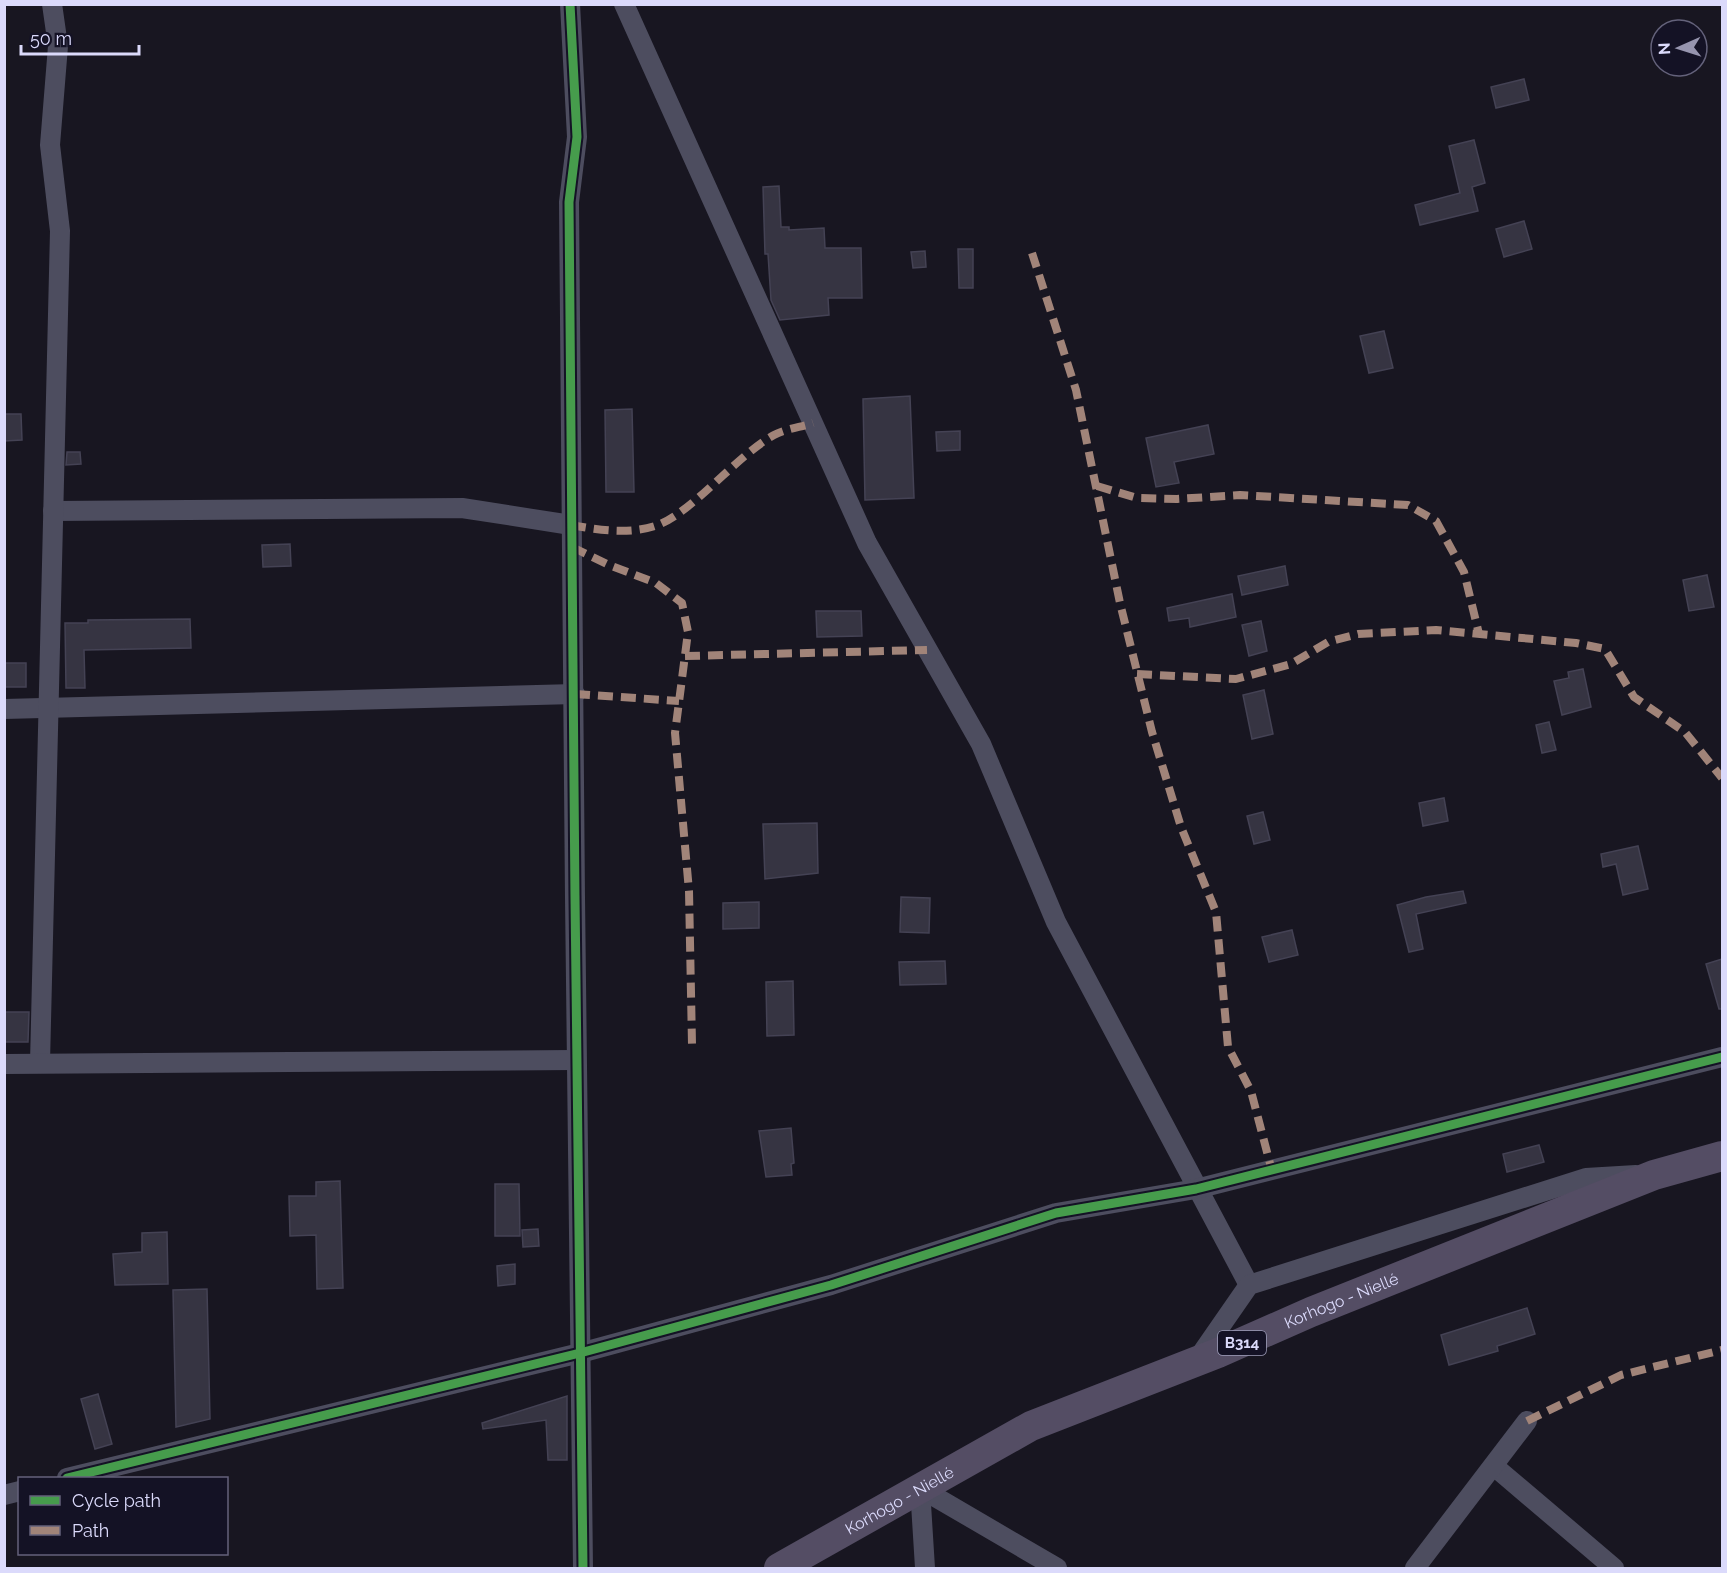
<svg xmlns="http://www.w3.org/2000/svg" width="1727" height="1573" font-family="Raleway,sans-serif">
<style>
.building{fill:#363442;stroke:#444254;stroke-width:1.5}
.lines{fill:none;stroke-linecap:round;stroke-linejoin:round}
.street{stroke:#4d4d5f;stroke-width:20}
.primary{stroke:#544d64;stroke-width:30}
.quiet{stroke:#a18479;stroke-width:8;stroke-dasharray:15 8;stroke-linecap:butt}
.cycleway-casing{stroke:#141225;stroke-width:13}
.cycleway{stroke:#469c4c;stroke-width:9}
.labels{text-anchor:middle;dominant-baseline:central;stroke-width:6;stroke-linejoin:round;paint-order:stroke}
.shield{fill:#141225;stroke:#9f9ebb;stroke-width:1.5}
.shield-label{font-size:15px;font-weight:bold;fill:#dbdafb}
.street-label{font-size:16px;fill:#dbdafb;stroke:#141225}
</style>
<rect width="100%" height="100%" fill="#181621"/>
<g class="building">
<polygon points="1524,79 1529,100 1496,108 1491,87"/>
<polygon points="1474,140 1485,183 1472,187 1478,211 1420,225 1415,205 1460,193 1449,146"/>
<polygon points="779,186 781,227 789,227 789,230 824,228 825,248 861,248 862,298 828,298 829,315 780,320 771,300 768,254 765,254 763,187"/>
<polygon points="1524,221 1532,249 1504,257 1496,229"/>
<polygon points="958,249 973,249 973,288 959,288"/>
<polygon points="925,251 926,267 913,268 911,252"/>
<polygon points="1384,331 1393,368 1369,373 1360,336"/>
<polygon points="910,396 914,498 865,500 863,399"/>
<polygon points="632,409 634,492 606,492 605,410"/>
<polygon points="4,414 21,414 22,440 4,441"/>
<polygon points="1208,425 1214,454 1174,462 1179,483 1156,487 1146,438"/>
<polygon points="960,431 960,450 937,451 936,432"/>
<polygon points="67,452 80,452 81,464 66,465"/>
<polygon points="290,544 291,566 263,567 262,545"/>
<polygon points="1285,566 1288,585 1242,595 1238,576"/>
<polygon points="1707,575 1714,607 1689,611 1683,580"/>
<polygon points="1232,594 1236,617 1190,627 1189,618 1169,621 1167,608"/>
<polygon points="816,611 861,611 862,636 817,637"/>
<polygon points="190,619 191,648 84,650 85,688 66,688 65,623 88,623 88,620"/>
<polygon points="1261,621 1267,651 1249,656 1242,625"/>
<rect x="4" y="663" width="22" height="24"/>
<polygon points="1583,669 1591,707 1562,715 1554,681 1569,678 1568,672"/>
<polygon points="1264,690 1273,734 1252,739 1243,695"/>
<polygon points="1549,722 1556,750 1542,753 1536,725"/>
<polygon points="1444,798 1448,821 1423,826 1419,803"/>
<polygon points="1263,812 1270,840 1254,844 1247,816"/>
<polygon points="817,823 818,873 765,879 763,824"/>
<polygon points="1638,846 1648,889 1623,895 1616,864 1603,867 1601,854"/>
<polygon points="1463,891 1466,903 1416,914 1423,949 1409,952 1397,905 1426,897"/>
<polygon points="901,897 930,898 929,933 900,932"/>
<polygon points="759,902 759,928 723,929 723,903"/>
<polygon points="1292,930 1298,955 1269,962 1262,937"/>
<polygon points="1722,959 1722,1009 1719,1009 1706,964"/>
<polygon points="945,961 946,984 900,985 899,962"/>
<polygon points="793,981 794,1035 767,1036 766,982"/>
<polygon points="4,1012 29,1012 28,1042 4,1042"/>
<polygon points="791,1128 794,1163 791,1164 792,1175 766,1177 759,1131"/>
<polygon points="1539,1145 1544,1162 1507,1172 1503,1154"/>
<polygon points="340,1181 343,1288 317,1289 316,1235 290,1236 289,1196 316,1196 316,1182"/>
<polygon points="495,1184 519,1184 520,1236 495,1236"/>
<polygon points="538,1229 539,1246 523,1247 522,1230"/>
<polygon points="167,1232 168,1284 115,1285 113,1254 142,1252 142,1233"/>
<polygon points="515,1264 515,1284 498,1286 497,1266"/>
<polygon points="207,1289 210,1419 176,1427 173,1290"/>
<polygon points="1527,1308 1535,1334 1497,1346 1498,1351 1449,1365 1441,1335"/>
<polygon points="98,1394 112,1444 95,1449 81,1399"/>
<polygon points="567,1396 567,1460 548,1460 546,1420 483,1429 482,1423"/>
</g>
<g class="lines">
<g class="street">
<path d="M 570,4 L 577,137 L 569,202 C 573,657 576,1113 583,1568"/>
<polyline points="624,4 867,543 981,744 1056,922 1249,1285"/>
<polyline points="53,511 462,508 571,525"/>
<polyline points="4,709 575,694"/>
<polyline points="40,1063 60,231 50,145 58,46 52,4"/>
<polyline points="4,1064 574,1060"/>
<polyline points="1197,1360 1249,1285 1586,1178 1636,1175"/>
<polyline points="1495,1467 1614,1568"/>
<polyline points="67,1478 580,1353 831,1285 1056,1213 1196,1189 1722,1057"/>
<polyline points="920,1488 1057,1568"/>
<polyline points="920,1488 925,1568"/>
<polyline points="4,1495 20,1491"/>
<polyline points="1415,1568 1527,1421"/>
</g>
<path class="primary" id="s1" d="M 779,1568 L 1031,1426 L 1218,1353 L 1311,1312 L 1654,1175 L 1722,1156"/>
<g class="quiet">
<polyline points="1032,253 1076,390 1120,603 1152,732 1181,827 1216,912 1228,1047 1251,1091 1272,1171"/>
<polyline points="1097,486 1137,498 1177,499 1240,495 1408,505 1436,521 1464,572 1479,634"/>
<path d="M 571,525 C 599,530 630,535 658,525 C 695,510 735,457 774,435 C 785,429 801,427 813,423"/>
<polyline points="572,547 609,565 656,583 682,603 688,632 675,733 689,891 692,1044"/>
<polyline points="685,656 927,650"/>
<polyline points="1137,674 1236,679 1291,664 1328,642 1358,634 1436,630 1576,643 1605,649 1634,697 1685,732 1722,778"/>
<polyline points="575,694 679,701"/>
<polyline points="1527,1421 1621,1375 1722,1350"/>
</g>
<g class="cycleway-casing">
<g id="cycleway">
<path d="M 570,4 L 577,137 L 569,202 C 573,657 576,1113 583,1568"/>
<polyline points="67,1478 580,1353 831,1285 1056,1213 1196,1189 1722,1057"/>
</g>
</g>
<use href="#cycleway" class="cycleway"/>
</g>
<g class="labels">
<rect class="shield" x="1218" y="1331" width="48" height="24" rx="4.5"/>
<g class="shield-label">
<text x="1242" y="1343">B314</text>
</g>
<g class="street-label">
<text stroke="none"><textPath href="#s1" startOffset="624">Korhogo - Niellé</textPath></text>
<text stroke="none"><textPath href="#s1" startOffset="138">Korhogo - Niellé</textPath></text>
</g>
</g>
<rect width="1727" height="1573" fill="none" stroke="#dbdafb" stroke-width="12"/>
<rect x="18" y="1477" width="210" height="78" fill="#141225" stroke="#64627b" stroke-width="1.5"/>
<rect x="30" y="1496" width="30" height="9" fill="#469c4c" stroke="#64627b" stroke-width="1.5"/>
<text x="72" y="1507" font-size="18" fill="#dbdafb">Cycle path</text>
<rect x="30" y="1526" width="30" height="9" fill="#a18479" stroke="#64627b" stroke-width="1.5"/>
<text x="72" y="1537" font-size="18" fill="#dbdafb">Path</text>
<g transform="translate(1679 48) rotate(267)"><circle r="28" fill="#141225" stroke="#64627b" stroke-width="1.5"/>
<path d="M0-4.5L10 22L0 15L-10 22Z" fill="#9795af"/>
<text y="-9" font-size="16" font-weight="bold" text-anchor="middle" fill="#dbdafb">N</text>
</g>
<path d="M21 45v9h118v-9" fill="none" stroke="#dbdafb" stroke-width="3"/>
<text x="30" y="45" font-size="18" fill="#dbdafb" stroke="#141225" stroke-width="4.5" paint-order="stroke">50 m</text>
</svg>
